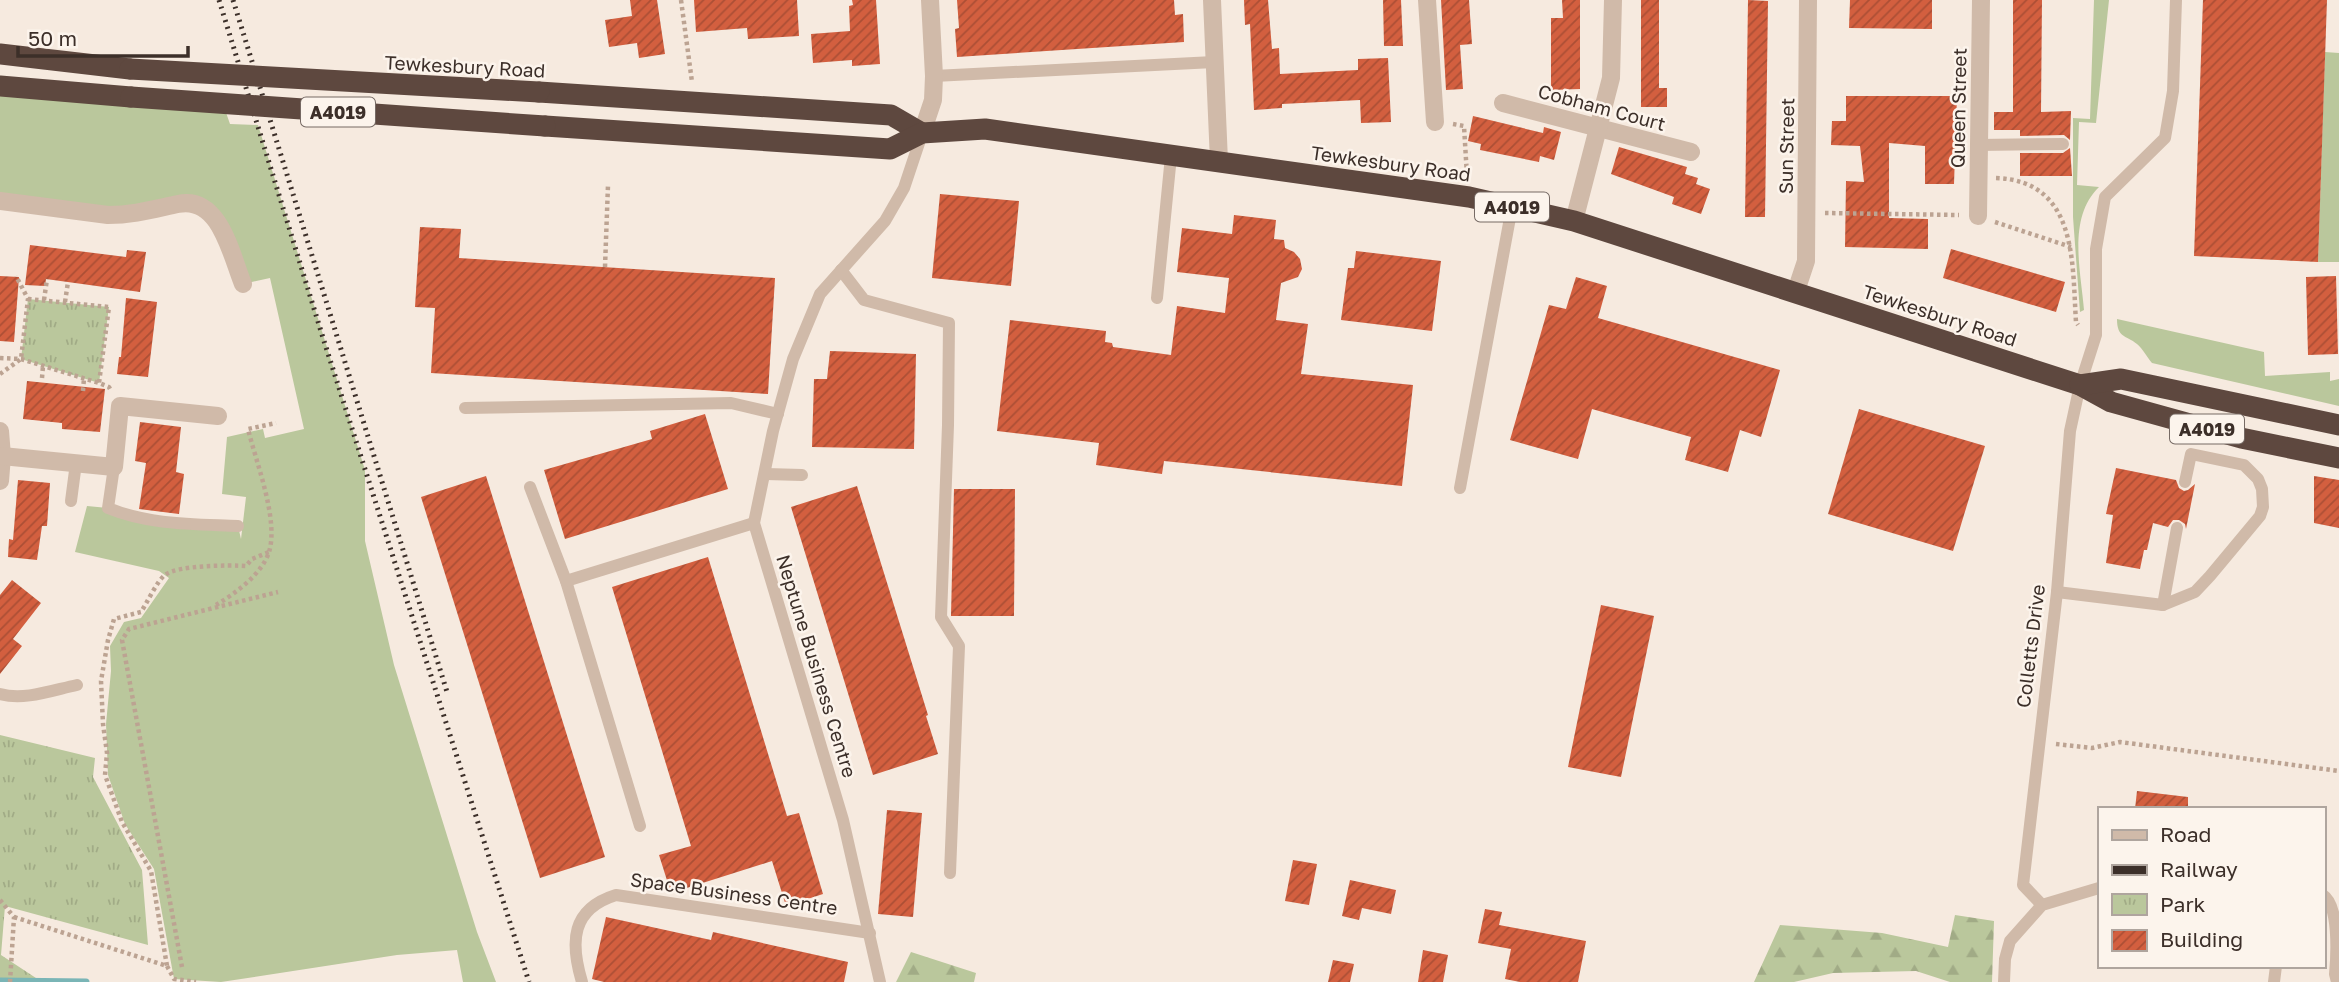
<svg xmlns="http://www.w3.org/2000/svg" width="2339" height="982" font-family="'Golos Text',sans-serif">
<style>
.green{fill:#bac79c}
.forest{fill:url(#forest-firs)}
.park{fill:url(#park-tufts)}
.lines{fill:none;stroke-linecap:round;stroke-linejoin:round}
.stream{stroke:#7ab5b6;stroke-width:7}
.building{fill:url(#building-hatch)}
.path{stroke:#bca392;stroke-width:4.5;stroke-dasharray:3.5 3.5;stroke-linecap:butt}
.lane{stroke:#d0baa9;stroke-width:12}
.street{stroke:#d0baa9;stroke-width:18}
.highway{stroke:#5e483f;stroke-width:21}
.rail{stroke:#3c2f29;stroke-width:5;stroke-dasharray:2 5;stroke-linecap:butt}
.highway-bridge{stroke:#5e483f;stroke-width:21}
.labels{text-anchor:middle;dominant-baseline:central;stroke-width:5;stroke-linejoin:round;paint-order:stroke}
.shield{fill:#fcf4ec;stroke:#766a64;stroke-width:2}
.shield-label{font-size:18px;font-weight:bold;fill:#3c2f29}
.street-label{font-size:19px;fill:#3c2f29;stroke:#fcf4ec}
</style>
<defs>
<pattern id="forest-firs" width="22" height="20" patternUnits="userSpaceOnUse" patternTransform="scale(1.75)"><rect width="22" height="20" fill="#bac79c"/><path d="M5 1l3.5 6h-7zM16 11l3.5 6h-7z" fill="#a1ab86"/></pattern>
<pattern id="park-tufts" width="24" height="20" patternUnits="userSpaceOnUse" patternTransform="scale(1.75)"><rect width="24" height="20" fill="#bac79c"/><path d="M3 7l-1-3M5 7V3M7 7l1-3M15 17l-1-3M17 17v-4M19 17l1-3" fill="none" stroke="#a1ab86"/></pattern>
<pattern id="building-hatch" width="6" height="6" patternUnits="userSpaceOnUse" patternTransform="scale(1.75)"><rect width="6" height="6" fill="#d35f3f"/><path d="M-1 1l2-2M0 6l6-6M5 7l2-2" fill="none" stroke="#ac4f35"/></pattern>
</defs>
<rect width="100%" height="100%" fill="#f6eadf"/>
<g class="green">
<path d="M 2094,0 L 2109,0 L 2096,123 L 2079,122 L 2077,185 L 2099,187 C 2067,218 2081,271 2084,310 L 2080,312 L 2073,217 L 2073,118 L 2090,119 Z"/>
<polygon points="2325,52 2339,53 2339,262 2318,262"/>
<polygon points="0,86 223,104 230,124 258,125 365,470 365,541 394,665 477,932 496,982 463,982 457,950 397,955 221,982 174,979 154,869 125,824 108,775 106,724 111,671 110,646 124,622 141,618 169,578 159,571 75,552 87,506 108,508 131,517 238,526 241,539 246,497 222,494 227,437 263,429 265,438 304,429 270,278 243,284 208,210 151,211 0,201"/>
<path d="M 2117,319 L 2264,352 L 2265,376 L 2330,372 L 2330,381 L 2339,379 L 2339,406 L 2152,363 C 2147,357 2143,349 2137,344 C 2126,335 2117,338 2117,319 Z"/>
</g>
<g class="forest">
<polygon points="1955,915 1994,921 1992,982 1950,982 1916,971 1833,973 1794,982 1754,982 1780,925 1882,933 1948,947"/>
<polygon points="911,952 976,973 974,982 896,982"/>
</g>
<g class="park">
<polygon points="28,299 109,307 99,383 21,359"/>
<polygon points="0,735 95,758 93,777 142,870 148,945 5,906 1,955 39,980 86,982 0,982"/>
</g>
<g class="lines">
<polyline class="stream" points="0,981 86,982"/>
</g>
<g class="building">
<polygon points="630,0 657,0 665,54 639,58 637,43 609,47 605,20 632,16"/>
<polygon points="694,0 797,0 799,36 748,39 747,28 696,32"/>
<polygon points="852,0 876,0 880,64 852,66 852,60 813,63 811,34 850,31 849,6 853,5"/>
<polygon points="957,0 1174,0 1175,15 1183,14 1184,42 957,57 955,29 959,28"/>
<polygon points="1244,0 1268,0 1272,49 1279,48 1280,74 1358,70 1358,59 1388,58 1391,122 1361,123 1360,100 1282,104 1282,108 1254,110 1250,24 1245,25"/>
<polygon points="1383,0 1401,0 1403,46 1384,46"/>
<polygon points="1441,0 1469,0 1472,44 1460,45 1463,89 1446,90"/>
<polygon points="1562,0 1580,0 1580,89 1551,90 1551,18 1563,18"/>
<polygon points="1641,0 1659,0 1659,88 1667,88 1667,107 1641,107"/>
<polygon points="1748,0 1768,1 1765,217 1745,217"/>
<polygon points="1850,0 1932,0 1932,29 1849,28"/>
<polygon points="2013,0 2042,0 2041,112 2071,111 2070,140 2064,135 2020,136 2020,130 1994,130 1994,112 2013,112"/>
<polygon points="2203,0 2327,0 2318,262 2194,256"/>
<polygon points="1846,96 1957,96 1954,184 1925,184 1925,146 1889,143 1889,218 1928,219 1928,249 1845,247 1846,181 1864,182 1860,146 1831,145 1832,121 1846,121"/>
<polygon points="1473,116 1543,133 1544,127 1561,132 1554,160 1540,156 1539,162 1480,150 1481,144 1468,141"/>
<polygon points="1619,147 1687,167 1685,174 1698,178 1696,184 1710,189 1701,214 1672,204 1674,197 1611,174"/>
<polygon points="2070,148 2072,176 2020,176 2020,153 2063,153"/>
<polygon points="940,194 1019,201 1011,286 932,278"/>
<polygon points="1234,215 1276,220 1274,239 1284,240 1285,248 1294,252 1300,259 1302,269 1298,277 1281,283 1276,320 1308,324 1301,374 1413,385 1402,486 1164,461 1162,474 1096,465 1099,443 997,431 1010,320 1106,331 1105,342 1112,343 1113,347 1171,355 1177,306 1225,313 1229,278 1177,272 1182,228 1232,234"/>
<polygon points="420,227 461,229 459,258 775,278 768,394 431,373 435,308 415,307"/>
<polygon points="30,245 126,257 127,250 146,252 140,292 46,279 45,286 25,285"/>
<polygon points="1951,249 2065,282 2056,312 1943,278"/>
<polygon points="1356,251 1441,261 1432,331 1341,320 1348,268 1354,268"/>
<polygon points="0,276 19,277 14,342 0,341"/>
<polygon points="2336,276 2338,354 2308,355 2306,277"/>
<polygon points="1576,277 1607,286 1598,318 1780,370 1761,437 1740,430 1728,472 1685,460 1691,437 1592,409 1578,459 1510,440 1549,305 1566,309"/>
<polygon points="126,298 157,302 148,377 117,374 119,357 121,357"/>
<polygon points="830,351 916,354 914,449 812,447 814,379 827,379"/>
<polygon points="27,381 105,389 100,432 62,429 62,423 23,419"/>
<polygon points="1859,409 1985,446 1953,551 1828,514"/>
<polygon points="705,414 728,489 565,539 544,470 652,439 650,431"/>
<polygon points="140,422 181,427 176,472 184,474 179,514 139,509 146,463 135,461"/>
<polygon points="2116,468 2176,480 2179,488 2184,491 2188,490 2195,484 2186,529 2185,524 2179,520 2173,520 2168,527 2153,523 2147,550 2144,550 2140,569 2106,563 2113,515 2106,514"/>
<polygon points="486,476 605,857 540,878 421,497"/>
<polygon points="2314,476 2339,480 2339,528 2314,523"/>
<polygon points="18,480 50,483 47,526 42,526 37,560 8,557 9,539 13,540"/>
<polygon points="857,486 928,715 926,716 938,754 873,775 791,507"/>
<polygon points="954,489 1015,489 1014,616 951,616"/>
<polygon points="708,557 787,816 799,813 823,894 786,906 772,861 671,893 659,855 691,846 612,587"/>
<polygon points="12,580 41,603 13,639 22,646 0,674 0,595"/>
<polygon points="1601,605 1654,616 1621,777 1568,767"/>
<polygon points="2137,791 2188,797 2188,809 2135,809"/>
<polygon points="887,810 922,813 913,917 878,914"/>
<polygon points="1293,860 1317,864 1309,905 1285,901"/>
<polygon points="1350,880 1396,890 1391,914 1362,908 1359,920 1342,916"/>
<polygon points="1485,909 1502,912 1499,925 1586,941 1578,982 1520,982 1505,979 1511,949 1478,943"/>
<polygon points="606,917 711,940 713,932 848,962 844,982 604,982 592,979"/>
<polygon points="1423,950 1448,955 1443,982 1418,982"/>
<polygon points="1333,960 1354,964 1350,982 1328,982"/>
</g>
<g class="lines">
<g class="path">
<polyline points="681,0 692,82"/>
<polyline points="1453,124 1464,126 1467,176"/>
<path d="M 1996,178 C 2078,181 2072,263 2076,322 L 2078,325"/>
<polyline points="1825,213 1959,215"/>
<polyline points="1995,222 2071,247"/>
<polyline points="605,267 608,185"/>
<polyline points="28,299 109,307 99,383"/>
<polyline points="44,300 47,279"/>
<polyline points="65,302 68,282"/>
<polyline points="0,358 21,359 99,383 109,387 111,391"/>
<polyline points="0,374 21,359 28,299 16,276"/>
<polyline points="42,378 43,366"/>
<polyline points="83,391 84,378"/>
<path d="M 216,605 C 236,593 262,574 269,552 C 279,520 256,462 248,429 L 276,423"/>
<polyline points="2056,744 2092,748 2120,742 2339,771"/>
<polyline points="0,900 14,917 10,982"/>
<path d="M 14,917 L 167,966 L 151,871 L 122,822 L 105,775 L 107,753 L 103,724 L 101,681 L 108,640 L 114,619 L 141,612 C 147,603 157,581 165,575 C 177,565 230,565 246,566 L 252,559 L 269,552"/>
<polyline points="167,966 174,979 196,982"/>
<polyline points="182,967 122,640 129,629 278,592"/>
</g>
<g class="lane">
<polyline points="934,76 1214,62"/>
<polyline points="1978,145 2063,144"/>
<polyline points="841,270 864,300 949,323 948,425 941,617 959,646 950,873"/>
<polyline points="1157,298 1171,156"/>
<polyline points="465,408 731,403 778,414"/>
<path d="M 114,467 L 108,508 C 149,525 194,524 238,526"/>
<polyline points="766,474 802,475"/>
<polyline points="530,487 566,581 640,826"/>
<polyline points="1460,488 1512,207"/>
<polyline points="71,501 76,463"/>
<polyline points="566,581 754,523"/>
<polyline points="2057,592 2163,605 2195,592 2210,576 2260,516 2263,507 2262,489 2258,479 2244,465 2191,454 2185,482"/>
<polyline points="2163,605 2177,528"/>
<path d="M 0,694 C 24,701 53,690 77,685"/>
<path d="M 2323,895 C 2339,905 2337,953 2335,974 L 2337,982"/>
<polyline points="2042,905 2023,885 2057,592 2070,431 2080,385 2096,335 2096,249 2105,197 2165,138 2173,91 2176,0"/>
<path d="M 582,982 C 570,942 571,909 616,895 L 870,933"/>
<polyline points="880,982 843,820 754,523 773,431 793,359 820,294 885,221 904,188 922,134"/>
<polyline points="2004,982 2005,959 2010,941 2042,905 2099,888"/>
<polyline points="2274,982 2276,966"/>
</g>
<g class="street">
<polyline points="1212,0 1219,161"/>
<polyline points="1427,0 1435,122"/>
<polyline points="1503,103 1691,152"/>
<polyline points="922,133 933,100 934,76 930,0"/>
<path d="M 0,201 L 108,215 C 133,215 154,209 178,204 C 220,195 231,255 243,284"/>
<polyline points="1978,216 1981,0"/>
<polyline points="1574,221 1611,78 1613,0"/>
<polyline points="1796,291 1806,261 1808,0"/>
<polyline points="0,431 2,456 0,481"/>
<polyline points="2,456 114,467 120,406 218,416"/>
</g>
<g class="highway">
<polyline points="0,54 130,69"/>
<polyline points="0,86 131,97"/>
<polyline points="539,92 891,115 922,133"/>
<polyline points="545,126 890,149 922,133 985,129 1469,197 1574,221 2080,385 2111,402 2241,438 2339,458"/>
<polyline points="2080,385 2121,379 2339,425"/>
</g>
<g class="rail">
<polyline points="219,0 324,341 529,982"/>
<polyline points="233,0 447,692"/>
</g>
<g class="highway-bridge">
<polyline points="130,69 539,92"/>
<polyline points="131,97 545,126"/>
</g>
</g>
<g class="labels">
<g class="shield">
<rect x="301" y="97.5" width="74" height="29" rx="5"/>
<rect x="1475" y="192.5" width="74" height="29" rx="5"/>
<rect x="2170" y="414.5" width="74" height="29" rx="5"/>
</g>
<g class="shield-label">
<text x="338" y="112">A4019</text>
<text x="1512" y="207">A4019</text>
<text x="2207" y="429">A4019</text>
</g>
<g class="street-label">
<text transform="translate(465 66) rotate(3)">Tewkesbury Road</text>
<text transform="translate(1602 107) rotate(15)">Cobham Court</text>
<text transform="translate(1958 108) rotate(-89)">Queen Street</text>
<text transform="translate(1786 146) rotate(-89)">Sun Street</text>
<text transform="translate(1391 163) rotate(8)">Tewkesbury Road</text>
<text transform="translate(1940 315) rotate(18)">Tewkesbury Road</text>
<text transform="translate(2030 646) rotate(-83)">Colletts Drive</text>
<text transform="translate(817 666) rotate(73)">Neptune Business Centre</text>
<text transform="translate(734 893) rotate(8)">Space Business Centre</text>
</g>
</g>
<rect x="2098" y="807" width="228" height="161" fill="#fcf4ec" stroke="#afa59e" stroke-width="2"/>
<rect x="2112" y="830" width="35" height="10" fill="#d0baa9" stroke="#afa59e" stroke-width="2"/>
<text x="2160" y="842" font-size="21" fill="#3c2f29">Road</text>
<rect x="2112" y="865" width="35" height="10" fill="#3c2f29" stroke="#afa59e" stroke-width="2"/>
<text x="2160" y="877" font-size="21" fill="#3c2f29">Railway</text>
<rect x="2112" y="894" width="35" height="21" fill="url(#park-tufts)" stroke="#afa59e" stroke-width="2"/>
<text x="2160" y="912" font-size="21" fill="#3c2f29">Park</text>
<rect x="2112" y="930" width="35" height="21" fill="url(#building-hatch)" stroke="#afa59e" stroke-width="2"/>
<text x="2160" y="947" font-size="21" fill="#3c2f29">Building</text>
<path d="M18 46v10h170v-10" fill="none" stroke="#3c2f29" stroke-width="3.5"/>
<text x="28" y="46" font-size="21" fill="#3c2f29" stroke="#fcf4ec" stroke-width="5" paint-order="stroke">50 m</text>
</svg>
